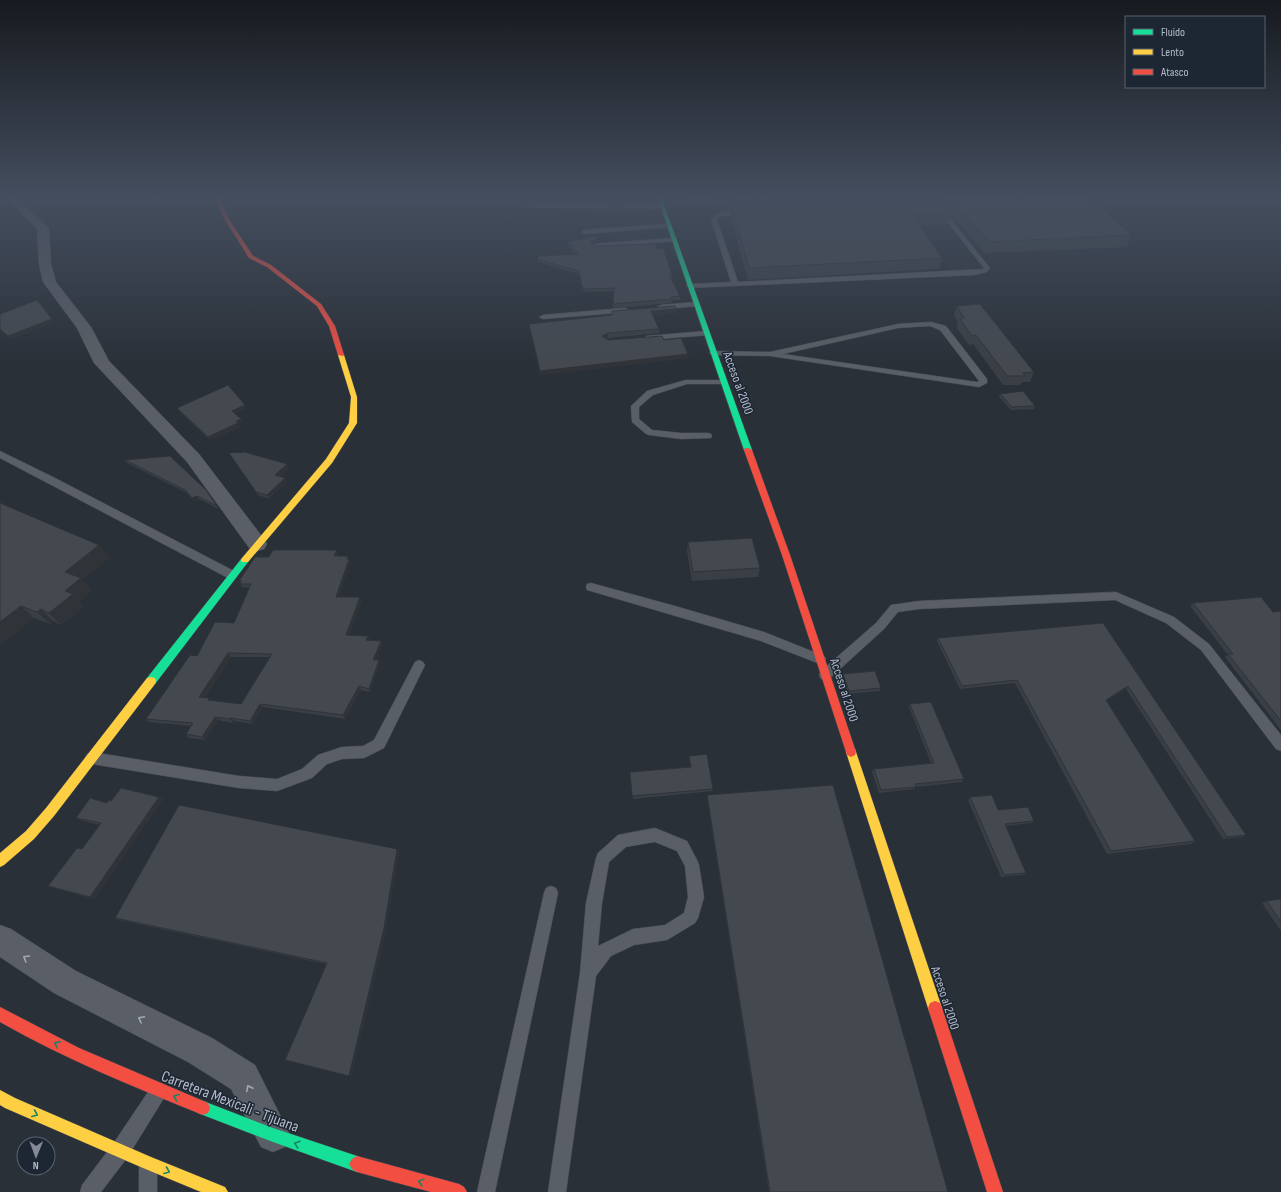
<svg xmlns="http://www.w3.org/2000/svg" width="1281" height="1192" font-family="'Sofia Sans Condensed',sans-serif">
<style>
.lines{fill:none;stroke-linecap:round;stroke-linejoin:round}
.lane-casing{stroke:#484c53;stroke-width:1}
.street-casing{stroke:#484c53;stroke-width:1}
.fast-casing{stroke:#484c53;stroke-width:1}
.slow-casing{stroke:#484c53;stroke-width:1}
.jam-casing{stroke:#484c53;stroke-width:1}
.lane{fill:#5a5e66;fill-rule:evenodd}
.street{fill:#5a5e66;fill-rule:evenodd}
.fast{fill:#16e098;fill-rule:evenodd}
.slow{fill:#ffcf43;fill-rule:evenodd}
.jam{fill:#f24e42;fill-rule:evenodd}
.wall{fill:#3a3f45;fill-rule:evenodd}
.shaded-wall{fill:#303338}
.building{fill:#444950;stroke:#303338;fill-rule:evenodd}
.oneway{stroke:#a2a9b5}
.oneway2{stroke:#1a8366}
.labels{text-anchor:middle;dominant-baseline:central;stroke-width:3;stroke-linejoin:round;paint-order:stroke}
.street-label{font-size:13px;fill:#b4bcc9;stroke:#1d2633}
.near-street-label{font-size:16px;fill:#b4bcc9;stroke:#1d2633}
</style>
<rect width="100%" height="100%" fill="#2a3038"/>
<g class="lines">
<g class="lane-casing">
<g id="lane">
<path d="M 695,199 L 710,199 C 707,202 698,202 695,199 Z"/>
<polygon points="524,204 662,205 665,207 662,209 522,207 522,205"/>
<path d="M 940,207 L 942,208 L 989,267 L 990,268 L 987,272 L 974,275 L 689,288 L 686,286 L 689,284 L 731,282 L 711,219 C 718,209 734,211 745,210 L 747,211 L 747,213 L 723,216 L 717,219 L 738,282 L 983,269 L 984,268 L 937,209 Z"/>
<polygon points="668,224 670,225 670,227 584,234 581,232 584,230"/>
<polygon points="673,238 676,240 675,241 595,248 592,246 595,244"/>
<polygon points="696,302 699,302 699,306 661,309 657,307 661,305"/>
<polygon points="625,308 629,310 628,312 543,319 539,317 543,315"/>
<path d="M 931,322 L 946,326 L 987,379 L 987,383 L 979,387 L 770,356 L 713,355 L 709,353 L 713,351 L 770,352 L 898,324 ZM 930,326 L 940,330 L 979,381 L 977,382 L 783,354 L 898,328 Z"/>
<polygon points="706,331 709,331 709,335 647,340 643,338 647,336"/>
<polygon points="686,380 723,380 727,382 723,384 687,384 653,395 639,407 639,419 652,430 681,433 708,433 711,434 712,436 711,438 681,439 649,435 646,434 632,422 631,406 647,391"/>
<polygon points="0,451 55,478 236,572 237,575 236,578 228,578 0,458"/>
<polygon points="591,583 675,606 764,632 824,656 826,659 824,662 820,664 761,641 587,590 586,587 587,584"/>
<polygon points="1116,592 1174,617 1209,644 1281,735 1281,751 1276,749 1201,650 1166,623 1115,600 919,609 898,612 884,629 829,679 825,680 821,679 819,675 821,671 876,623 891,605 919,601"/>
<polygon points="419,660 423,662 425,665 384,748 364,758 342,759 327,764 312,778 277,791 239,788 92,764 87,762 85,758 87,754 92,752 239,776 277,779 302,769 318,755 342,747 363,746 374,740 415,662"/>
<path d="M 655,828 L 687,841 L 697,860 L 699,865 L 704,897 L 698,918 L 695,923 L 672,937 L 667,940 L 634,945 L 611,956 L 596,976 L 566,1192 L 548,1192 L 580,973 L 586,903 L 596,858 L 598,853 L 618,835 ZM 655,842 L 677,851 L 685,866 L 688,897 L 684,913 L 665,925 L 633,929 L 598,946 L 602,903 L 609,862 L 626,847 Z"/>
<polygon points="551,886 556,888 558,893 495,1192 477,1192 544,893 546,888"/>
<polygon points="158,1083 164,1086 167,1092 164,1098 127,1158 101,1192 80,1192 82,1185 113,1144 152,1086"/>
<polygon points="148,1158 155,1160 157,1167 157,1192 139,1192 139,1167 141,1160"/>
</g>
</g>
<g class="street-casing">
<g id="street">
<polygon points="7,199 18,199 47,226 49,228 51,264 56,282 91,327 109,361 199,454 264,539 267,544 264,549 257,551 250,549 187,462 94,363 77,328 43,282 39,264 37,229"/>
<polygon points="0,925 11,929 76,971 212,1038 255,1065 290,1135 285,1147 273,1152 261,1147 231,1089 188,1062 54,993 0,957"/>
</g>
</g>
<g class="fast-casing">
<g id="fast">
<polygon points="658,199 662,199 752,450 751,452 748,452 744,450"/>
<polygon points="245,557 249,560 248,562 155,684 151,685 147,684 146,681 147,678 242,558"/>
<polygon points="203,1101 273,1128 357,1156 362,1159 365,1164 362,1169 357,1172 273,1142 203,1115 198,1113 196,1108 198,1103"/>
</g>
</g>
<g class="slow-casing">
<g id="slow">
<polygon points="341,353 344,355 357,397 357,423 332,463 248,562 242,562 241,560 242,558 326,459 349,423 351,397 338,355"/>
<polygon points="151,677 155,678 156,681 155,684 54,816 34,839 4,865 0,867 0,853 26,831 46,808 147,678"/>
<polygon points="851,747 855,749 856,752 942,1008 940,1013 935,1015 930,1013 928,1008 846,752 847,749"/>
<polygon points="0,1090 15,1098 151,1157 225,1187 228,1192 201,1192 143,1168 5,1108 0,1105"/>
</g>
</g>
<g class="jam-casing">
<g id="jam">
<polygon points="216,199 220,199 228,218 253,256 271,265 321,304 335,326 344,355 343,356 338,355 329,326 317,306 267,267 249,258 224,218"/>
<polygon points="745,448 748,448 752,450 790,555 856,752 855,755 851,757 847,755 846,752 782,555 744,450"/>
<polygon points="935,1001 940,1003 942,1008 1003,1192 987,1192 928,1008 930,1003"/>
<path d="M 0,1007 L 79,1048 L 208,1103 L 210,1108 L 208,1113 L 203,1115 C 134,1087 65,1059 0,1022 Z"/>
<polygon points="357,1156 459,1184 464,1187 467,1192 431,1192 357,1172 352,1169 349,1164 352,1159"/>
</g>
</g>
<use href="#lane" class="lane"/>
<use href="#street" class="street"/>
<use href="#fast" class="fast"/>
<use href="#slow" class="slow"/>
<use href="#jam" class="jam"/>
</g>
<g class="wall">
<polygon points="610,199 637,199 637,203 611,203"/>
<polygon points="726,199 778,199 777,205 940,201 941,199 1089,199 1132,235 1126,247 984,253 960,224 957,224 950,216 948,224 919,226 942,258 939,269 748,280 731,217 731,211 729,211"/>
<rect x="611" y="207" width="14" height="5"/>
<polygon points="568,242 598,242 593,244 595,246 657,249 672,274 672,277 670,277 680,296 680,300 672,300 672,303 613,308 614,291 585,292 584,290 583,290 580,274 538,262 537,259 576,255 568,245"/>
<polygon points="957,306 1034,372 1030,382 1022,382 1020,385 1003,385 973,344 969,345 957,328 958,323 954,315"/>
<polygon points="676,309 676,313 652,315 659,329 659,333 608,338 606,339 608,340 664,340 688,358 540,375 529,324"/>
<polygon points="0,314 52,319 54,322 11,339 0,330"/>
<polygon points="1000,394 1035,406 1034,409 1011,410 999,397"/>
<polygon points="177,408 247,409 235,413 241,419 243,422 238,424 240,427 210,440 179,411"/>
<polygon points="229,453 289,467 279,477 287,482 269,499 258,495"/>
<polygon points="125,460 217,506 219,509 199,499 194,501 187,493 127,463"/>
<polygon points="0,500 5,506 110,557 82,580 92,590 79,601 84,606 61,625 53,621 50,624 34,618 0,645"/>
<polygon points="688,542 760,568 758,577 692,581 687,551"/>
<path d="M 338,554 L 338,556 L 348,556 L 350,562 L 339,597 L 362,601 L 349,636 L 368,636 L 370,640 L 381,641 L 382,645 L 376,660 L 380,663 L 370,692 L 361,690 L 345,719 L 263,707 L 253,724 L 234,721 L 233,723 L 218,720 L 205,740 L 189,738 L 186,734 L 191,726 L 149,722 L 146,719 L 197,656 L 234,623 L 249,588 L 242,587 L 239,581 L 269,557 ZM 231,657 L 270,657 L 241,704 L 211,700 L 204,698 Z"/>
<polygon points="1193,603 1273,612 1281,611 1281,730 1225,657 1228,655 1190,606"/>
<polygon points="1103,623 1246,835 1242,837 1223,839 1126,689 1106,701 1195,841 1191,844 1107,854 1015,683 960,689 937,641 938,638"/>
<polygon points="843,674 881,688 880,691 848,694 842,677"/>
<polygon points="910,704 964,779 962,782 916,787 914,789 879,793 872,772 874,769 931,763 909,707"/>
<polygon points="689,756 713,789 713,791 633,799 630,772 690,767 689,759"/>
<polygon points="707,795 945,1192 769,1192 707,798"/>
<polygon points="159,797 163,799 94,899 53,888 48,886 82,849 100,825 80,820 76,818 111,801"/>
<polygon points="970,797 998,810 1034,821 1032,823 1005,826 1026,873 1024,875 1001,877 968,800"/>
<polygon points="397,849 399,851 386,930 351,1076 288,1061 326,964 119,920 115,918"/>
<polygon points="1281,899 1281,931 1262,903 1267,901"/>
</g>
<g class="shaded-wall">
<polygon points="158,199 184,199 150,203 149,200"/>
<polygon points="597,239 598,242 591,246 590,242"/>
<polygon points="676,309 676,313 651,315 651,311"/>
<polygon points="52,319 54,322 11,339 8,336"/>
<polygon points="608,333 608,338 603,340 602,336"/>
<polygon points="688,354 688,358 540,375 540,371"/>
<polygon points="245,405 247,409 233,414 232,411"/>
<polygon points="241,419 243,422 238,424 240,427 210,440 208,437 236,421"/>
<polygon points="287,464 289,467 277,479 275,475"/>
<polygon points="285,478 287,482 269,499 267,495"/>
<polygon points="197,496 199,499 194,501 192,498"/>
<polygon points="0,500 9,509 0,509"/>
<polygon points="99,545 110,557 82,580 92,590 79,601 84,606 61,625 49,613 65,591 65,572"/>
<polygon points="337,550 338,554 336,560 334,556"/>
<polygon points="348,556 350,562 338,601 336,597"/>
<polygon points="360,597 362,601 348,639 346,635"/>
<polygon points="21,606 34,618 0,645 0,622"/>
<polygon points="41,609 53,621 50,624 37,612"/>
<polygon points="368,636 370,640 368,644 366,640"/>
<polygon points="381,641 382,645 375,663 373,660"/>
<polygon points="228,653 231,657 202,700 199,697"/>
<polygon points="379,660 380,663 370,692 369,689"/>
<polygon points="359,686 361,690 345,719 343,715"/>
<polygon points="1128,686 1126,689 1103,703 1106,700"/>
<polygon points="260,704 263,707 253,724 250,721"/>
<polygon points="215,717 218,720 205,740 202,737"/>
<polygon points="231,718 234,721 233,723 230,719"/>
<polygon points="159,797 163,799 94,899 90,897"/>
<polygon points="397,849 399,851 386,930 351,1076 349,1076"/>
</g>
<g class="building">
<polygon points="149,199 158,199 149,200"/>
<polygon points="730,199 768,199 730,200"/>
<polygon points="949,199 1089,199 1132,235 988,242 964,213 960,213"/>
<polygon points="938,200 941,201 951,214 912,215 942,258 749,268 732,206"/>
<rect x="611" y="207" width="14" height="2"/>
<polygon points="595,236 597,239 590,242 595,246 656,244 657,249 663,248 672,274 669,274 680,296 671,297 672,299 613,304 614,288 585,289 584,287 582,287 579,271 537,259 538,256 579,254 568,242"/>
<polygon points="37,300 52,319 8,336 0,329 0,314"/>
<polygon points="980,304 1034,372 1023,373 1025,376 1007,376 976,335 972,336 960,319 964,318 957,306"/>
<polygon points="675,306 676,309 651,311 659,329 608,333 602,336 608,340 662,336 664,340 681,338 688,354 540,371 529,324 612,315 612,311"/>
<polygon points="228,385 245,405 232,411 241,419 236,421 238,423 208,437 177,408"/>
<polygon points="1023,391 1035,406 1012,407 1000,394"/>
<polygon points="245,452 287,464 275,475 285,478 267,495 256,492 229,453"/>
<polygon points="170,456 206,490 217,506 197,496 192,498 185,490 125,460"/>
<polygon points="0,503 99,545 65,572 81,578 65,591 73,594 49,613 41,609 37,612 21,606 0,622"/>
<polygon points="752,538 760,568 693,572 688,542"/>
<path d="M 273,550 L 337,550 L 334,556 L 348,556 L 347,559 L 349,559 L 336,597 L 360,597 L 346,635 L 368,636 L 366,640 L 381,641 L 373,660 L 379,660 L 369,689 L 359,686 L 343,715 L 260,704 L 250,721 L 231,718 L 230,719 L 215,717 L 202,737 L 186,734 L 193,723 L 146,719 L 190,655 L 197,656 L 215,622 L 234,623 L 251,584 L 240,584 L 242,581 L 239,581 L 255,557 L 269,557 ZM 228,653 L 272,654 L 241,704 L 208,700 L 209,698 L 199,697 Z"/>
<polygon points="1261,597 1273,612 1281,611 1281,721 1228,654 1233,654 1193,603"/>
<polygon points="1103,623 1246,835 1227,837 1128,686 1106,700 1195,841 1111,851 1017,680 962,686 938,638"/>
<polygon points="875,671 881,688 849,691 843,674"/>
<polygon points="931,702 964,779 915,784 916,787 881,790 874,769 934,763 910,704"/>
<polygon points="707,754 713,789 632,796 630,772 691,767 689,756"/>
<polygon points="833,785 948,1192 770,1192 707,795"/>
<polygon points="121,788 159,797 90,897 48,886 77,848 82,849 101,823 76,818 90,798 107,803 109,800 111,801"/>
<polygon points="992,795 998,810 1028,807 1034,821 1005,824 1026,873 1004,875 970,797"/>
<polygon points="179,805 397,849 384,928 349,1076 285,1060 327,963 115,918"/>
<polygon points="1281,899 1281,922 1267,901"/>
</g>
<defs><path id="oneway-chevron" d="M-2-3.5L2.5 0L-2 3.5" fill="none" stroke-width="1.6" stroke-linecap="round" stroke-linejoin="round"/></defs>
<g class="oneway">
<use href="#oneway-chevron" transform="translate(26 958) rotate(-149)"/>
<use href="#oneway-chevron" transform="translate(141 1019) rotate(-153)"/>
<use href="#oneway-chevron" transform="translate(249 1088) rotate(-117)"/>
</g>
<g class="oneway2">
<use href="#oneway-chevron" transform="translate(57 1044) rotate(-154)"/>
<use href="#oneway-chevron" transform="translate(176 1097) rotate(-159)"/>
<use href="#oneway-chevron" transform="translate(35 1114) rotate(23)"/>
<use href="#oneway-chevron" transform="translate(297 1144) rotate(-161)"/>
<use href="#oneway-chevron" transform="translate(167 1171) rotate(22)"/>
<use href="#oneway-chevron" transform="translate(421 1182) rotate(-165)"/>
</g>
<linearGradient id="sky" x2="0" y2="1"><stop stop-color="#171a1f"/><stop offset="0.54" stop-color="#444e5e"/><stop offset="1" stop-color="#444e5e" stop-opacity="0"/></linearGradient>
<rect width="1281" height="366" fill="url(#sky)"/>
<g class="labels">
<g class="street-label">
<text transform="translate(738 383) rotate(70)">Acceso al 2000</text>
<text transform="translate(844 690) rotate(72)">Acceso al 2000</text>
<text transform="translate(945 998) rotate(72)">Acceso al 2000</text>
</g>
<g class="near-street-label">
<text transform="translate(230 1102) rotate(21)">Carretera Mexicali - Tijuana</text>
</g>
</g>
<rect x="1125" y="16" width="140" height="72" fill="#1d2633" stroke="#59626f"/>
<rect x="1133" y="29" width="20" height="6" fill="#16e098" stroke="#59626f"/>
<text x="1161" y="36" font-size="12" fill="#b4bcc9">Fluido</text>
<rect x="1133" y="49" width="20" height="6" fill="#ffcf43" stroke="#59626f"/>
<text x="1161" y="56" font-size="12" fill="#b4bcc9">Lento</text>
<rect x="1133" y="69" width="20" height="6" fill="#f24e42" stroke="#59626f"/>
<text x="1161" y="76" font-size="12" fill="#b4bcc9">Atasco</text>
<g transform="translate(36 1156) rotate(181)"><circle r="19" fill="#1d2633" stroke="#59626f"/>
<path d="M0-3L7 15L0 10L-7 15Z" fill="#848b96"/>
<text y="-6" font-size="11" font-weight="bold" text-anchor="middle" fill="#b4bcc9">N</text>
</g>
</svg>
